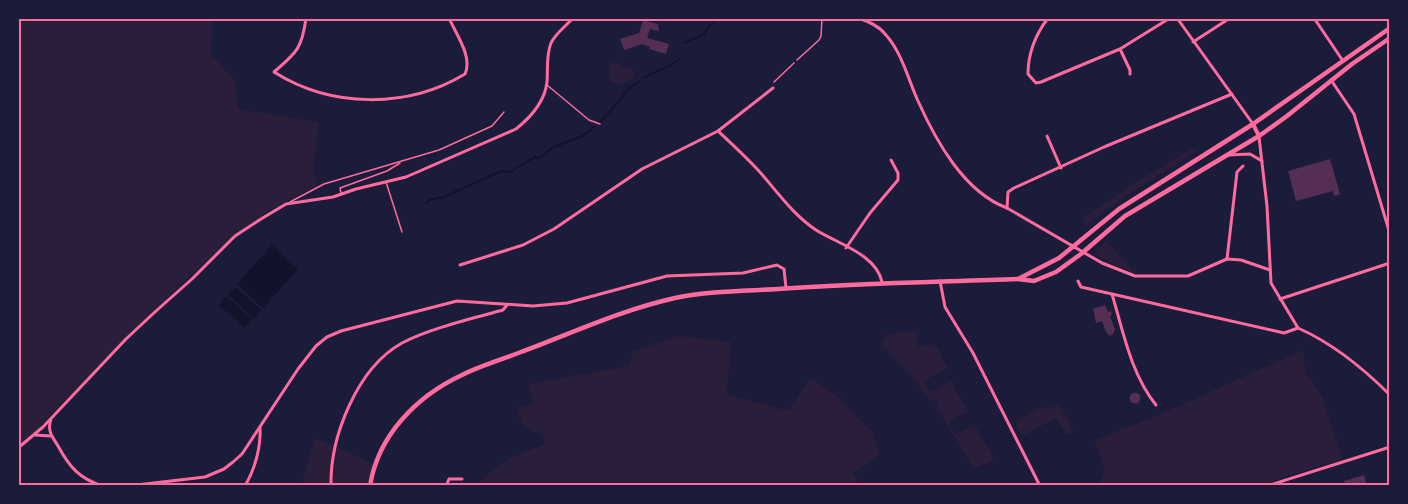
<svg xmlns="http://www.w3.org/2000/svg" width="1408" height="504" font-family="Figtree,sans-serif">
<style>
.green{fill:#2a1e3b}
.water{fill:#12122b}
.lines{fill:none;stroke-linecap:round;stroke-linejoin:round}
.stream{stroke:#12122b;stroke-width:2}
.building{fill:#542f53}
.path{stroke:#ff6b9d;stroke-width:1.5}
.service{stroke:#ff6b9d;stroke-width:1.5}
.minor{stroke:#ff6b9d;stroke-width:3}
.tertiary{stroke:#ff6b9d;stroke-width:4}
.secondary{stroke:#ff6b9d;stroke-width:4.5}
.neatline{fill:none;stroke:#ff6b9d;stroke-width:2}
</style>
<rect width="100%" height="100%" fill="#1b1b3a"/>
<g class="green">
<polygon points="18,18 212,18 211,57 216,58 235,82 238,109 319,122 313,169 318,185 272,209 233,236 145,319 41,425 43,427 18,448"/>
<polygon points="615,62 623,69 631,66 636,76 623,84 610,82 609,64"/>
<polygon points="1190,149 1197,151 1127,195 1085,226 1082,219 1123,191"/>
<polygon points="1106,241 1131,268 1135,272 1120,268 1094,254"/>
<polygon points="916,330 918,347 935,344 948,368 924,381 930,392 951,381 968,412 949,422 955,434 975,425 994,460 973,469 964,451 936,408 939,405 936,399 930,402 909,372 882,345 887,334"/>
<polygon points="678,336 731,342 727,395 789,411 810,379 835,394 873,433 880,455 853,473 860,486 476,486 476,483 509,459 545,444 543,436 522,425 517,408 534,403 528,384 629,366 633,351"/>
<polygon points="1303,350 1306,374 1322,395 1343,459 1280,478 1263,486 1102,486 1101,480 1105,472 1095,440 1168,411"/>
<polygon points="1060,404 1073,432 1066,436 1057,418 1022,436 1015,421 1042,407 1045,409 1050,405 1052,408"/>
<polygon points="315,438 376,465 370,486 301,486"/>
</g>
<g class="water">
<polygon points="272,245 298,269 263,308 237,284"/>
<polygon points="235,287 261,310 254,318 228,295"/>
<polygon points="226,296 252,319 245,328 219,305"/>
</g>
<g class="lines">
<g class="stream">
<polyline points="685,43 704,34 710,25 720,18"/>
<path d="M 644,78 C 655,71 670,67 680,59"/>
<polyline points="599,123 615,106 629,88 640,81"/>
<path d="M 426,203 L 428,200 L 444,197 L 501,171 L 510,172 L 535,157 L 539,158 C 545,154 552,147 559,145 C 575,139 581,139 594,127"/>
</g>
</g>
<g class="building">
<polygon points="643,20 658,24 659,31 650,29 647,38 669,44 666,54 649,49 650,47 642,44 624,50 620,39 639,33"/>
<polygon points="1330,159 1340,194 1334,196 1333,191 1296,201 1288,171"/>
<polygon points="1105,305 1108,312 1111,311 1112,315 1110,316 1115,329 1113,334 1110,336 1106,332 1102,321 1096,323 1093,309"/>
<circle cx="1135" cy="398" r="5.5"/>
<polygon points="1364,475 1367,486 1346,486 1344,481"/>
</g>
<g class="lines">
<polyline class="path" points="774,82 794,63"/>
<g class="service">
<polyline points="797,60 819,40 821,36 822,18"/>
<polyline points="547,85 589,120 600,124"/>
<polyline points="386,182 402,232"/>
<polyline points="341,193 340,188 387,171 400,163"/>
<polyline points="290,202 324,184 439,150 492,126 504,112"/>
</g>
<g class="minor">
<path d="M 306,18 C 302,49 296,53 274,72 C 331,108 407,109 465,74 C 473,57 456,34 449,18"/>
<path d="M 859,18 C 869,22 879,26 886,35 C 902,53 908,79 918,101 C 936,141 964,192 1007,208 L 1102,263 L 1135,276 L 1188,276 L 1227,259 L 1241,260 L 1270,270"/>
<path d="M 1048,18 C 1036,34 1028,54 1028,74 L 1036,83 L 1041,82 L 1120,49 L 1170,18"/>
<polyline points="1177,18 1253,124"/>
<polyline points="1314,18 1343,61"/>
<polyline points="1193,42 1230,18"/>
<polyline points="1120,49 1130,70 1130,74"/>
<polyline points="1331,80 1354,114 1390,234"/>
<polyline points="718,131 773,88"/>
<polyline points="1047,136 1061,168"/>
<polyline points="1259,137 1267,206 1271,283 1298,328"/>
<polyline points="1228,155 1250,154 1262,161"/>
<polyline points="1007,208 1008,192 1014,188 1104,147 1232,94"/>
<polyline points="846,248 870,213 898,180 898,173 891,160"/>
<polyline points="1227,259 1237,172 1243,166"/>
<path d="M 460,265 L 523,245 L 554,229 L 642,169 L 718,131 C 732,144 745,156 758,170 C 776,190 793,215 816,230 C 838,244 876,254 882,282"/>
<polyline points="940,281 945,307 973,353 1040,486"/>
<path d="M 1078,281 L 1081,287 L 1284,333 L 1298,328 C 1332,343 1363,368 1390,395"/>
<path d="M 1112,294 C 1123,331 1131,374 1156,405"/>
<polyline points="1280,299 1390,263"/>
<path d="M 51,419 C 47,431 52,436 58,446 C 69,466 79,479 103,486"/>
<polyline points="35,435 51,436"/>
<path d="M 18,448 L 43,427 L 126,339 L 156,311 L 192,279 L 235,236 L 261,219 L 286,204 L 333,197 L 356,189 L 406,177 L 516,129 C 531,117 545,101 547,82 C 548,69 546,55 551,43 C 556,33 566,26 573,18"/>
<polyline points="128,486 205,477 224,469 233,462 242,454 298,369 316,346 327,337 341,331 457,301 533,306 567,303 667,276 743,273 777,265 784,269 786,288"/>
<path d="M 245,486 C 255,469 261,447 260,428"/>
<path d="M 331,486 C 330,437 357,368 402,343 C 428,329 474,318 503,310 L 507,305"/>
<polyline points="446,486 449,479 462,479"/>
<polyline points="1267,486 1390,447"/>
</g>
<polyline class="tertiary" points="1253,124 1259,136"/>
<g class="secondary">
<polyline points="1020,278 1059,258 1119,209 1253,124 1390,28"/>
<path d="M 370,486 C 378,435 417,396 462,375 C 480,366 501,360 521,352 C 572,333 621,310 675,298 C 708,291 744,291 778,289 C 858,283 938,282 1018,279 L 1034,281 L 1056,272 L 1081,254 L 1125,216 L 1259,136 L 1287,116 L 1352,64 L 1390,38"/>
</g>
</g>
<rect width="1408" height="504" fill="none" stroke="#1b1b3a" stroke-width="39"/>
<rect x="20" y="20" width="1368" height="464" class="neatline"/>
</svg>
